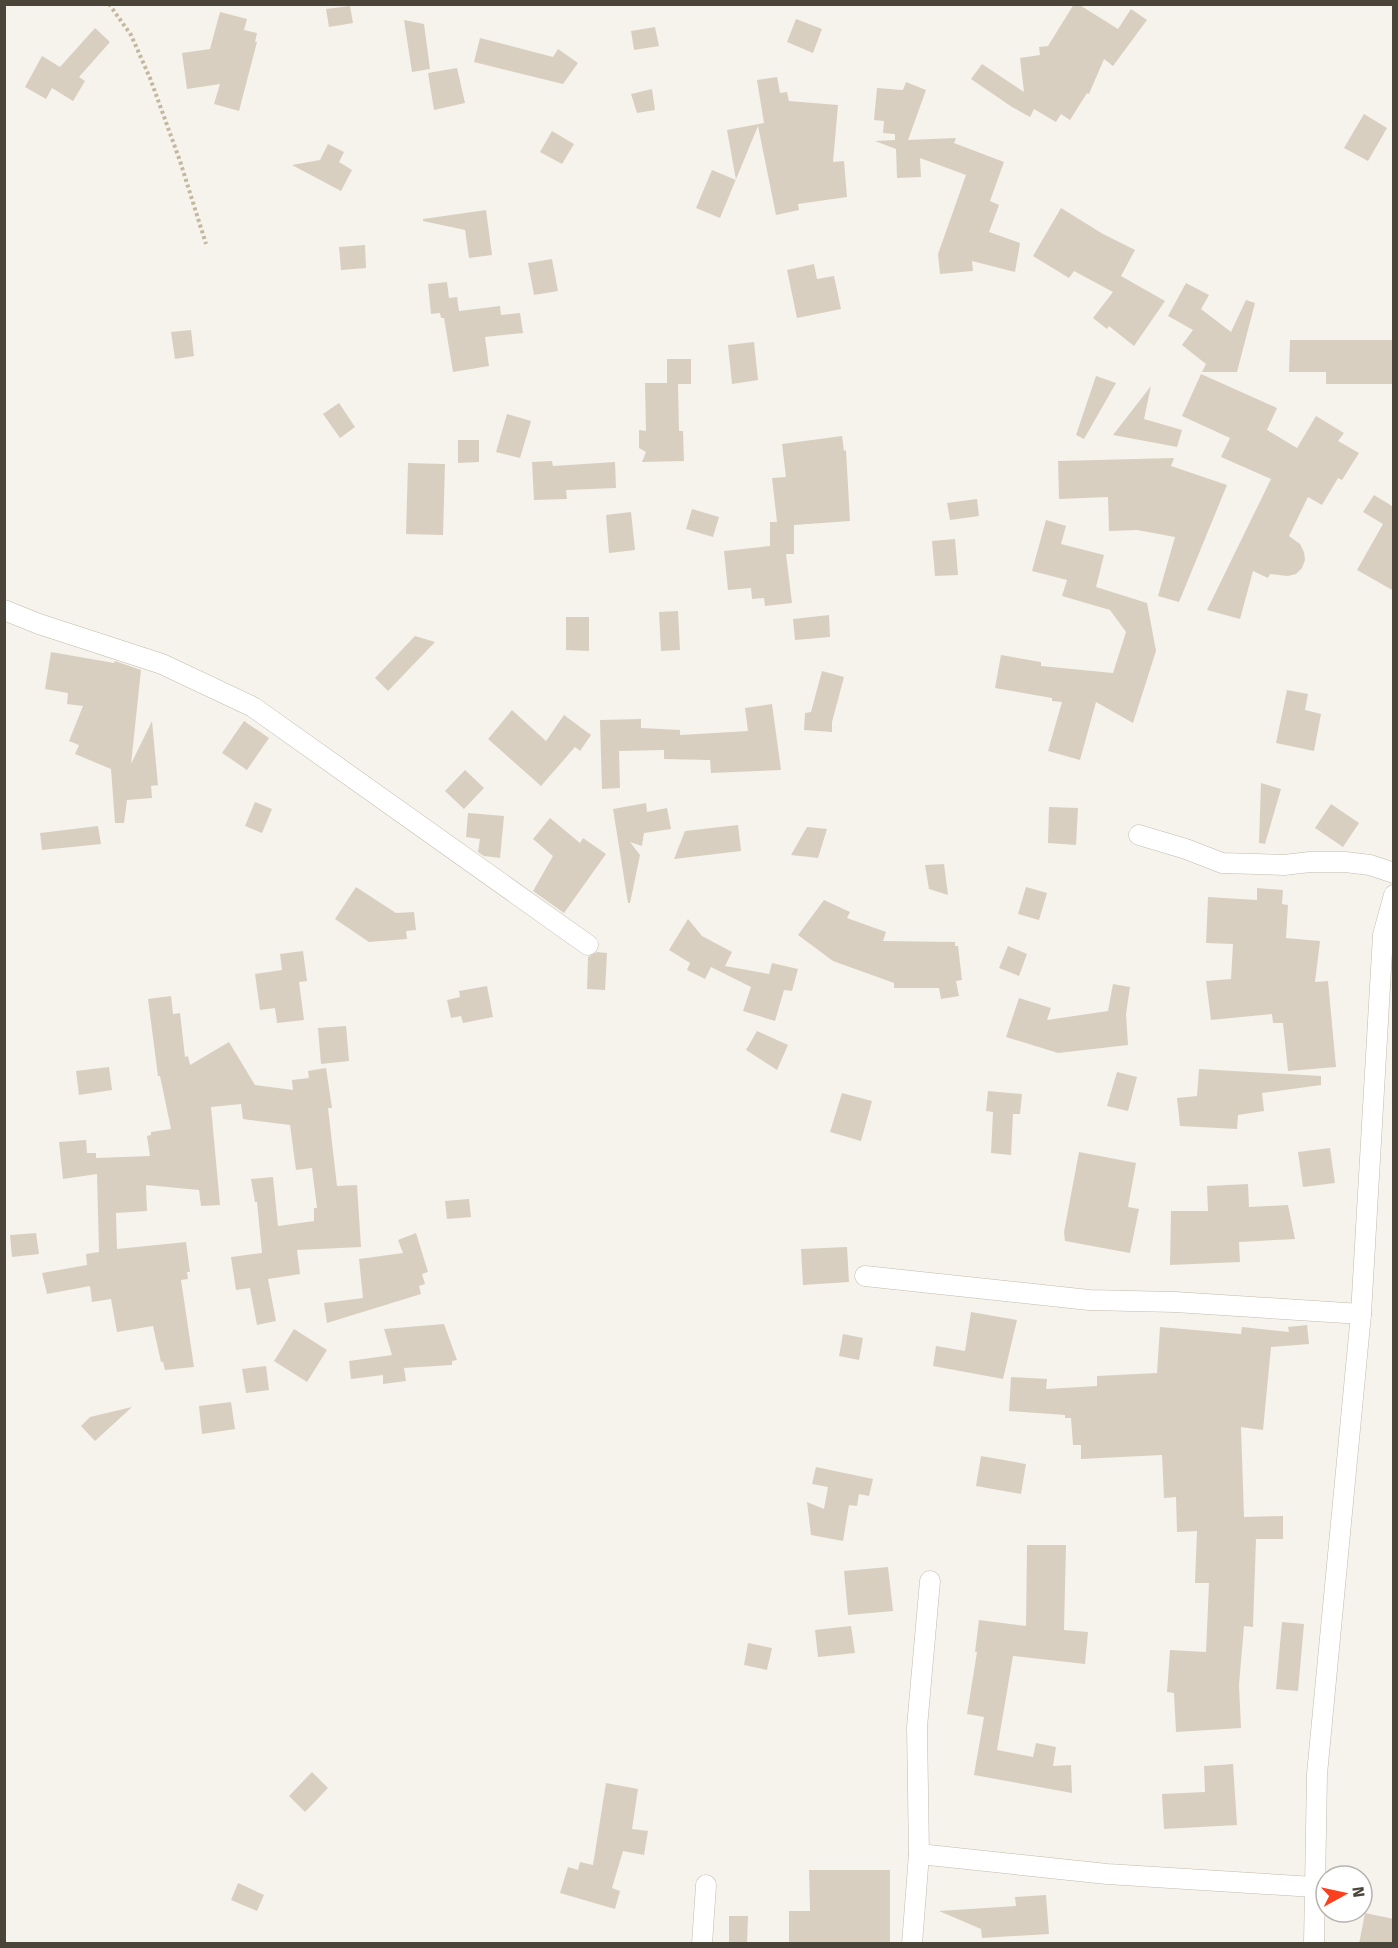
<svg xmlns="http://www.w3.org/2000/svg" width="1398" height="1948" font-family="'Fira Sans',sans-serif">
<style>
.building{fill:#d8cfc1}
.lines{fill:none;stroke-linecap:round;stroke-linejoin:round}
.minor-casing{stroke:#c2bbae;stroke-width:21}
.path{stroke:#c4b79f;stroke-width:4;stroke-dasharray:3 3;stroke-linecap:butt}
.minor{stroke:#fff;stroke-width:20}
</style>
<rect width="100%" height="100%" fill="#f6f3ec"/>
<g class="building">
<polygon points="1074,4 1078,4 1118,29 1131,9 1147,20 1113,66 1104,59 1089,94 1087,93 1070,120 1061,114 1056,122 1034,109 1030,117 1012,107 971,79 982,64 1024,92 1020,58 1040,55 1039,47 1048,46"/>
<polygon points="350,6 353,23 329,27 326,9"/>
<polygon points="220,12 247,19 244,30 257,33 255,42 257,42 239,111 214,104 220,84 187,89 182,53 210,49"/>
<polygon points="796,19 822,29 813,53 787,42"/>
<polygon points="404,20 424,24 430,69 412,72"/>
<polygon points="655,27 659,46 634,50 631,31"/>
<polygon points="95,28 110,42 79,77 85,81 73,101 52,88 46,99 25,87 42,56 60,67"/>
<polygon points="480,38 553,57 558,49 578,63 563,84 474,62"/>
<polygon points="457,68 465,103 434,110 428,73"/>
<polygon points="777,77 780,93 787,92 789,101 838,105 833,162 844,161 847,197 798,204 799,210 776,215 758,126 720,218 696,208 712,170 736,180 727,130 764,123 757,80"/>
<polygon points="906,82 926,90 908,140 956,138 954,143 1004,162 990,201 999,205 989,232 1020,243 1015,272 972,261 973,271 940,274 938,254 966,175 920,158 921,177 897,178 896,149 875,141 895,140 895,134 883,133 884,121 874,120 877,88 903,90"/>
<polygon points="652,89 655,110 637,113 631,94"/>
<polygon points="1364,114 1387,128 1368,161 1344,148"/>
<polygon points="552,131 574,144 562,164 540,152"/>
<polygon points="328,144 344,152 339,162 352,170 341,191 292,165 320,160"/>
<polygon points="1061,208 1103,234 1135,250 1121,276 1165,301 1134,346 1109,326 1107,329 1093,318 1113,292 1074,271 1069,278 1033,256"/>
<polygon points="486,210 492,255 469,258 465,230 423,221 423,219"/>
<polygon points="365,245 366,268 341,270 339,247"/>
<polygon points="552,259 558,291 534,295 528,263"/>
<polygon points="814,264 817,279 834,276 841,309 797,318 787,270"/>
<polygon points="447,282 449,298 457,297 459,311 500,306 501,315 520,313 523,333 485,337 489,366 453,372 444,318 441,318 440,313 431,314 428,284"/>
<polygon points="1186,283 1209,295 1201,309 1231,332 1246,300 1255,303 1237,372 1202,372 1206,364 1182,345 1193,330 1168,316"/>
<polygon points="191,330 194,356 175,359 171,332"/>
<polygon points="1290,340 1394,340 1394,384 1326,384 1326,372 1289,372"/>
<polygon points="754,342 758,380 732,384 728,345"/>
<polygon points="667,359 691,359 691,384 678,384 679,431 683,431 684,461 642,462 646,452 639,448 639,430 646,431 645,383 667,383"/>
<polygon points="1201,374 1277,408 1267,430 1297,448 1316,416 1344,433 1338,441 1359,453 1342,480 1338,478 1322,505 1308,497 1289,536 1300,544 1304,552 1305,560 1302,568 1296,574 1288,576 1270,574 1268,578 1253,571 1240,619 1207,610 1271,479 1221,457 1230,438 1182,416"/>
<polygon points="1096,376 1116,383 1084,439 1076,435"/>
<polygon points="1151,386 1144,419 1182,430 1177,447 1113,435"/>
<polygon points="339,403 355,427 340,438 323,414"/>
<polygon points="507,414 531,421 520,458 496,452"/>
<polygon points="842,436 844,451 846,450 850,521 794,525 794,554 786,554 792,603 765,606 764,598 752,599 751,588 728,590 724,551 770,546 770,522 777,522 772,478 786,477 782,444"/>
<polygon points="458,440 479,440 479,462 458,463"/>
<polygon points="1174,458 1171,466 1227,485 1179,602 1158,596 1175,537 1137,530 1109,531 1108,497 1059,499 1058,461"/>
<polygon points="552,461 553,466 615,462 616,488 566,490 567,499 534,500 532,462"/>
<polygon points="408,463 445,464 443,535 406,534"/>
<polygon points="1374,495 1392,506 1394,503 1394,591 1357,570 1383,524 1363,512"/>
<polygon points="977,499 979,516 950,520 947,503"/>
<polygon points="692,509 719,517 713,537 686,529"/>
<polygon points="631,512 635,550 609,553 606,515"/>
<polygon points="1046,520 1066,526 1061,544 1104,555 1096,587 1147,603 1156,651 1133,723 1096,702 1080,760 1048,751 1062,702 1052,701 1052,698 995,688 1001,655 1041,662 1041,666 1113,673 1126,632 1110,610 1062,596 1067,580 1032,571"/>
<polygon points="955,539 958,575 935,576 932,541"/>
<polygon points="678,611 680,650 661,651 659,612"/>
<polygon points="829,615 830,637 795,640 793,619"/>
<polygon points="566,617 589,617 589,651 566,650"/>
<polygon points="415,636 435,642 388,691 375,678"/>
<polygon points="51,652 114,663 115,661 141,670 131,764 152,721 158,785 151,786 152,798 127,800 124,823 115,823 111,769 75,754 79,745 69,741 83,706 67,704 68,693 45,689"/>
<polygon points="822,671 844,677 832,722 832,732 804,730 805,713 811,712"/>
<polygon points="1287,690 1308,694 1305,710 1321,714 1314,751 1276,743"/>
<polygon points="772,704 781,770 711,773 710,760 664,759 664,750 619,751 620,788 602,789 600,720 641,719 641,728 680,730 680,735 748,731 745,708"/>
<polygon points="512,710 546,741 564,715 591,735 580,751 575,747 541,786 488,739"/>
<polygon points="244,721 269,738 247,770 222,753"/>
<polygon points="465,770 484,788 464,809 445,791"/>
<polygon points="1261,783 1281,789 1265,844 1259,843"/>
<polygon points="255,802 272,809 262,833 245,826"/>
<polygon points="646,803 647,812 667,808 671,829 644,833 642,846 630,842 640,855 630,903 628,903 613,809"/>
<polygon points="1331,804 1359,823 1343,847 1315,828"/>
<polygon points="1049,807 1078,808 1076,845 1048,843"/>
<polygon points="468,813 504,816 500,858 484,856 478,852 480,839 466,837"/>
<polygon points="550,818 580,843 583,838 606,854 564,913 533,891 553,856 533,839"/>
<polygon points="738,825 741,851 674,859 685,831"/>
<polygon points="98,826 101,844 42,850 40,833"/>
<polygon points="807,827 827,829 818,858 791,855"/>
<polygon points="944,864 948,895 929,889 925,865"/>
<polygon points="356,887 396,913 414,912 416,930 406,931 407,939 369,942 335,919"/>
<polygon points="1026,887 1047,893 1039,920 1018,914"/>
<polygon points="1257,888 1283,890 1282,904 1288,905 1286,938 1320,941 1315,982 1328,981 1336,1067 1288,1071 1283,1023 1273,1023 1272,1014 1211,1020 1206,981 1231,979 1233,944 1206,943 1208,897 1257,900"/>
<polygon points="824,900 850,912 847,918 886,932 883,941 955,942 955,946 958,946 962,980 956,981 959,996 941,999 939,988 894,988 894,983 833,961 798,935"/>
<polygon points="688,919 702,936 732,952 725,966 769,974 772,963 798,969 792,991 784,990 775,1021 743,1011 751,987 711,967 705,979 687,970 690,963 669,950"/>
<polygon points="1008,946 1027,954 1019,976 999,968"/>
<polygon points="303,951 307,981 299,982 304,1020 277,1023 275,1008 260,1010 255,974 282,970 280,954"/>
<polygon points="597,952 607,953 605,990 587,989 588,957"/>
<polygon points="1113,984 1130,987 1126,1014 1128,1045 1058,1053 1006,1037 1019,998 1051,1008 1047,1020 1108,1011"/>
<polygon points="487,986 493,1017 463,1023 461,1016 451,1018 447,1000 460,997 459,991"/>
<polygon points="171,996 173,1014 180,1013 185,1057 188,1056 190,1065 229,1042 255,1085 293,1090 292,1080 309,1078 308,1071 326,1068 332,1108 328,1108 337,1186 357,1185 361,1247 297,1250 300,1274 268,1279 276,1321 257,1325 250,1288 236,1290 231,1257 262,1253 257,1202 255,1202 251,1179 273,1177 278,1226 314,1221 314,1208 317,1208 312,1168 296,1170 290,1125 243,1119 241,1104 211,1107 220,1205 201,1206 199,1190 146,1185 147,1211 116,1213 117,1249 186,1242 190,1272 187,1272 188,1279 181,1280 194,1367 165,1370 163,1362 161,1362 153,1326 117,1332 111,1299 92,1302 90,1286 47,1294 42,1273 87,1265 86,1254 99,1252 97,1174 63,1179 59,1142 86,1140 87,1153 96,1153 96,1160 96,1158 150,1156 147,1136 151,1135 151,1132 171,1129 160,1076 158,1076 148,999"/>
<polygon points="346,1026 349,1061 321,1064 318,1028"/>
<polygon points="757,1031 788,1045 777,1070 746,1050"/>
<polygon points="109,1067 112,1090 79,1095 76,1071"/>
<polygon points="1199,1069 1321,1076 1321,1085 1262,1093 1264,1111 1238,1115 1237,1129 1180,1126 1177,1098 1197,1096"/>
<polygon points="1117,1072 1137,1077 1128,1111 1107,1106"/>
<polygon points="988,1091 1022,1094 1020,1114 1013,1114 1011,1155 991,1153 993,1112 986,1111"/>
<polygon points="842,1093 872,1101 861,1141 830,1132"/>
<polygon points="1330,1148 1335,1183 1303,1187 1298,1152"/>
<polygon points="1079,1152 1136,1163 1128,1207 1139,1209 1130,1253 1065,1241 1064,1232"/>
<polygon points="1248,1184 1249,1207 1288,1205 1295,1239 1239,1242 1240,1262 1170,1265 1171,1211 1208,1211 1207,1186"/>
<polygon points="469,1199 471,1217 447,1219 445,1201"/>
<polygon points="36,1233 39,1254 12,1257 10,1235"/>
<polygon points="416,1233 428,1272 422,1274 425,1284 419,1286 421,1294 327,1323 324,1303 363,1298 359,1259 403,1253 398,1240"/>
<polygon points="847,1247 849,1282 803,1285 801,1249"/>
<polygon points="971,1312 1017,1320 1003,1379 933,1366 936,1346 965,1351"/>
<polygon points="444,1324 457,1360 452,1361 452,1365 404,1368 406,1381 383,1384 383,1375 351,1379 349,1361 392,1355 384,1329"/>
<polygon points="1307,1325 1309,1344 1271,1347 1263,1430 1241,1427 1244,1517 1283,1516 1283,1539 1256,1539 1253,1627 1244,1626 1239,1685 1241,1728 1176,1732 1174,1693 1167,1692 1170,1650 1206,1652 1209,1583 1195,1583 1197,1531 1177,1532 1176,1497 1164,1498 1162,1455 1081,1459 1081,1445 1073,1445 1071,1418 1065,1418 1065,1415 1009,1411 1011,1377 1047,1379 1046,1389 1097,1386 1097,1376 1157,1373 1160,1327 1241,1334 1242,1327 1289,1332 1288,1327"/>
<polygon points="294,1329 327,1350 307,1382 274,1361"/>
<polygon points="843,1334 863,1338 859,1360 839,1356"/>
<polygon points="266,1366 269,1390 246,1393 242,1369"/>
<polygon points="231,1402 235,1429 202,1434 199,1406"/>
<polygon points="132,1407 95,1441 81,1426 90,1417"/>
<polygon points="981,1456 1026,1464 1021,1494 976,1486"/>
<polygon points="816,1467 873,1479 869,1496 859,1494 857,1506 849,1505 843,1541 811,1535 807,1502 824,1509 828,1487 812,1484"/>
<polygon points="1027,1545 1066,1545 1064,1630 1088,1632 1085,1664 1013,1656 997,1750 1033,1757 1036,1743 1056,1747 1053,1766 1071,1765 1072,1793 974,1775 984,1717 967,1714 977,1652 975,1652 979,1620 1026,1626"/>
<polygon points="888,1567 893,1611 848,1615 844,1571"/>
<polygon points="1282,1622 1304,1624 1298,1691 1276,1689"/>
<polygon points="851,1626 855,1653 818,1657 815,1630"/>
<polygon points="748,1643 772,1648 767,1670 744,1665"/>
<polygon points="1233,1764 1237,1825 1164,1829 1162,1794 1205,1792 1204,1766"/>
<polygon points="312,1772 328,1788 305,1812 289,1796"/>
<polygon points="606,1783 638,1789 632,1829 648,1831 644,1855 623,1851 612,1888 620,1891 615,1909 560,1893 568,1867 578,1870 580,1862 593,1865"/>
<polygon points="809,1870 890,1870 890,1944 789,1944 789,1911 810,1911"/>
<polygon points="238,1883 264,1895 257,1911 231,1900"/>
<polygon points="1046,1895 1049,1934 982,1938 981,1929 939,1911 1016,1906 1015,1897"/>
<polygon points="1365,1913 1394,1919 1394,1944 1359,1944"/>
<polygon points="729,1916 748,1916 747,1944 729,1944"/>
</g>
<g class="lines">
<g class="minor-casing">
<g id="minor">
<polyline points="4,610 39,624 162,664 253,707 588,945"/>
<polyline points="1139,835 1186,849 1222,863 1284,865 1310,862 1345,862 1370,865 1394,873"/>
<polyline points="865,1276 1089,1300 1175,1302 1361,1314"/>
<polyline points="919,1854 1107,1874 1314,1887"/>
<polyline points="702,1944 706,1885"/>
<polyline points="912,1944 919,1854 917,1727 930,1581"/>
<polyline points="1314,1944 1317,1774 1361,1314 1383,935 1394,895"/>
</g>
</g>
<polyline class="path" points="109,4 131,35 150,78 180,161 206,244"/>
<use href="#minor" class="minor"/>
</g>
<rect width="1398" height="1948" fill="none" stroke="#4b4439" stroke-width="12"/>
<g transform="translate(1344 1894) rotate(82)"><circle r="28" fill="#ffffff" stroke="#b7b4b0" stroke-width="1.5"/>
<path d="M0-4.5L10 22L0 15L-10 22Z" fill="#fc3f1d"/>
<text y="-9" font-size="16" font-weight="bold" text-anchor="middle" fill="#4b4439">N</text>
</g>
</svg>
